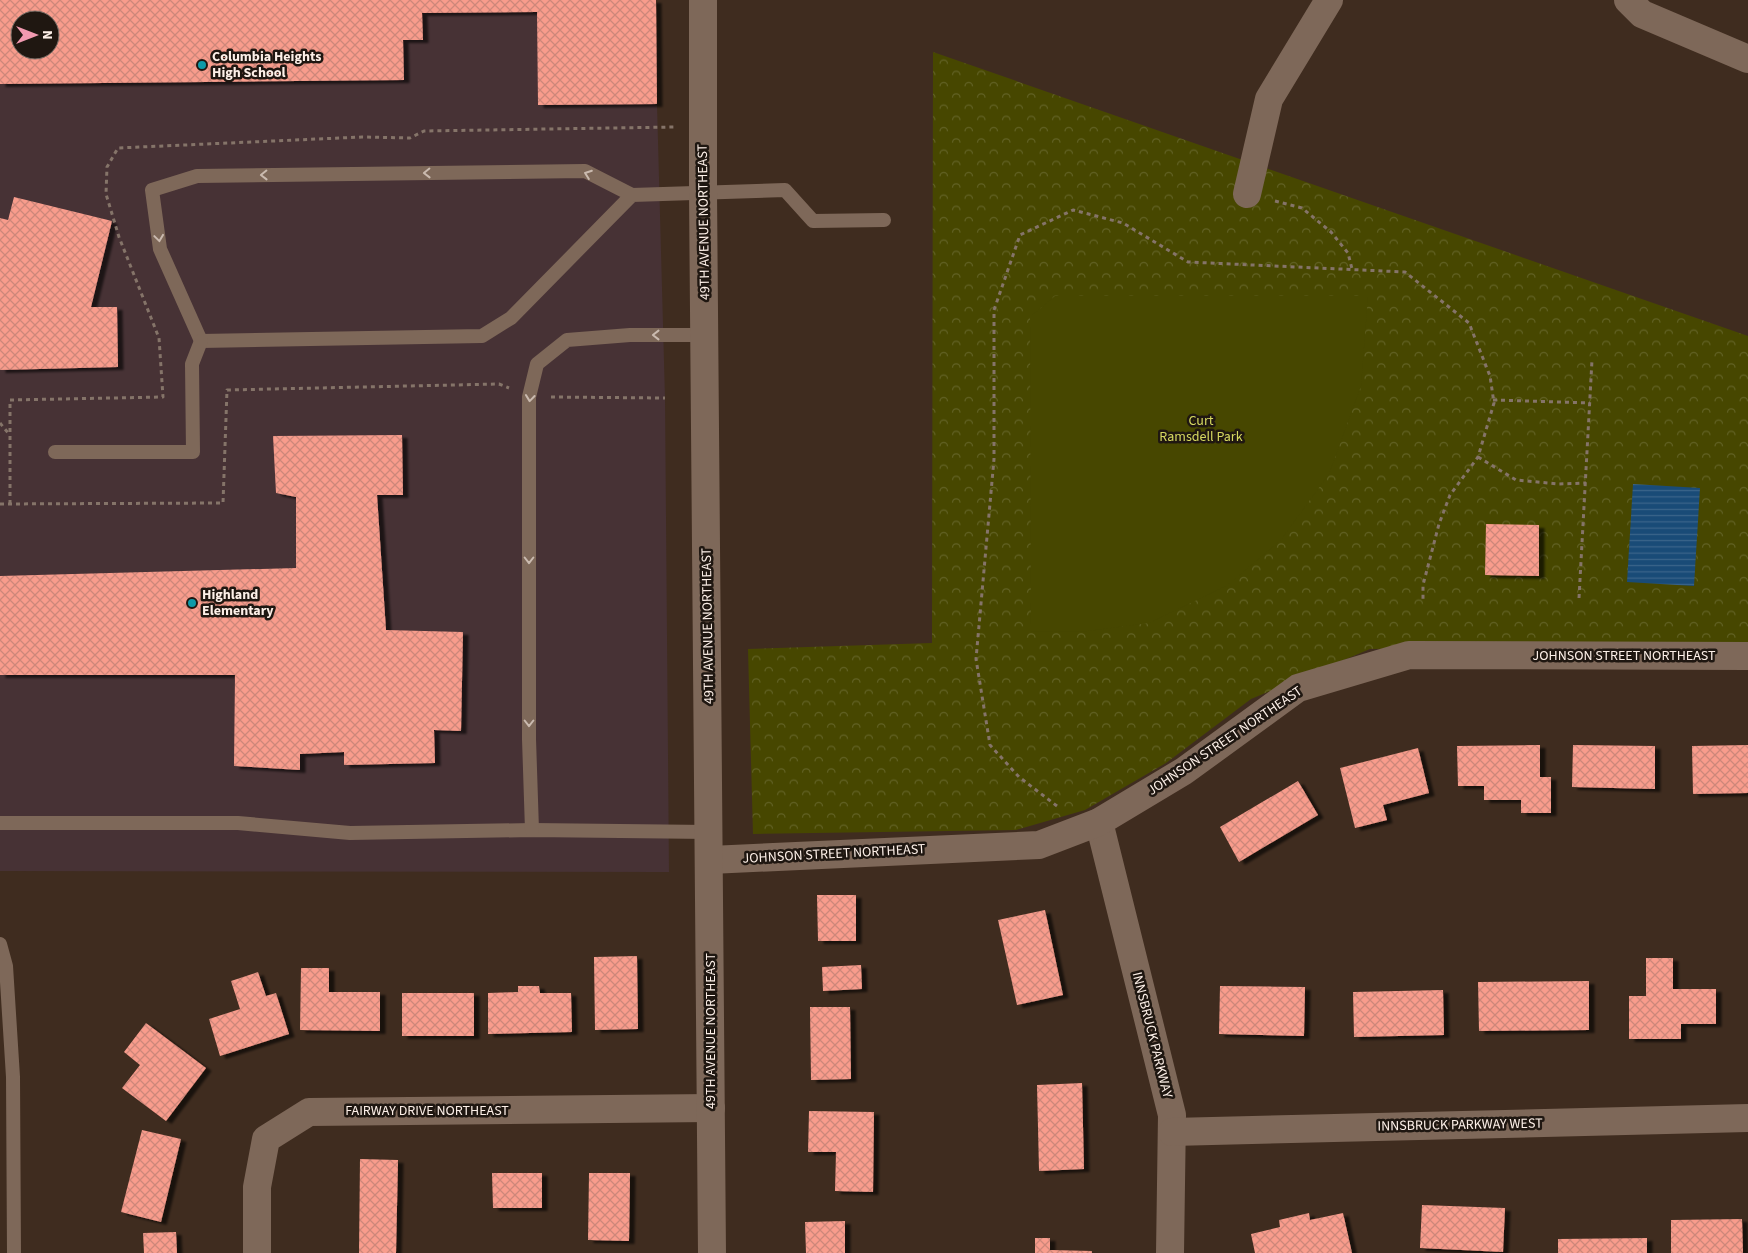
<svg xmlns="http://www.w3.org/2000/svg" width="1748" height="1253" font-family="'Source Sans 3',sans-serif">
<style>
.education{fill:#473235;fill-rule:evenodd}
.forest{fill:url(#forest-crowns)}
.garden{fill:#474700}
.water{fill:url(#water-rules)}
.building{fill:url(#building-cross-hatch);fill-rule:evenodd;filter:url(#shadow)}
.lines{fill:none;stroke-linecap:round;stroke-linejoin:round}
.path{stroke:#857469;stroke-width:3;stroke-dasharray:4 4;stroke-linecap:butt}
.service{stroke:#7e6859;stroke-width:14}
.minor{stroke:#7e6859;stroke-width:28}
.tertiary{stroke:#7e6859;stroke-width:28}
.oneway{stroke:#cabaaf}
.culture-dot{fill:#0f9aa8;stroke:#1f1711;stroke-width:2}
.labels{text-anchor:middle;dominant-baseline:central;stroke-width:5;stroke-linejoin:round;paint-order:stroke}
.poi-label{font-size:14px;font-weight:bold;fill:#fdf0e8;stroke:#1f1711;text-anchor:start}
.street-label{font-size:14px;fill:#fdf0e8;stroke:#1f1711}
.park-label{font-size:14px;fill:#d6d960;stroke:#1f1711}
</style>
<defs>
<pattern id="forest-crowns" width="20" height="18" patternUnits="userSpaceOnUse" patternTransform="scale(1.25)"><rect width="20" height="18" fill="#474700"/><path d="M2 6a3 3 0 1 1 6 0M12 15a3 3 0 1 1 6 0" fill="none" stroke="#626225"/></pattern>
<pattern id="water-rules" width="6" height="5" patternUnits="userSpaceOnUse" patternTransform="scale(1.25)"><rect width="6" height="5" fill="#194b77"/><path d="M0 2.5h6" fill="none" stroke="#3b658a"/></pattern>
<pattern id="building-cross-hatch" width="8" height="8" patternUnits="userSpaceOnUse" patternTransform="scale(1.25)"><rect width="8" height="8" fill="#f89c8c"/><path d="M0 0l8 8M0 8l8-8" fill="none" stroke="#cd877a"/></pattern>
<filter id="shadow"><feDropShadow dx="5.5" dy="3" stdDeviation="1" flood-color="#0009"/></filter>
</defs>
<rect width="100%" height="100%" fill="#3f2c1f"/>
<path class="education" d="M 0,0 L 656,0 L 657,104 L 665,398 L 669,872 L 0,871 ZM 20,20 L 50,20 L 50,50 L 20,50 Z"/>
<polygon class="forest" points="933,52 1748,336 1748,643 1370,649 1251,699 1166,763 1085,810 1016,830 753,834 748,649 932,643"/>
<polygon class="garden" points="1055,296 1368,296 1361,386 1329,474 1280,541 1226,586 1149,623 1088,631 1031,632 1030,317"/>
<polygon class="water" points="1633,484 1700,488 1694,586 1627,582"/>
<g class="building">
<path d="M 0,0 L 656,0 L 657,104 L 538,105 L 537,12 L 422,13 L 423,40 L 403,40 L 404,80 L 0,84 ZM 20,20 L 50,20 L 50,50 L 20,50 Z"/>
<polygon points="14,197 112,221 91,307 117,307 118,367 0,370 0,218 8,220"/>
<polygon points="402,435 403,495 377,495 386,630 463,632 461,731 434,730 435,763 344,765 344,752 300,754 300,770 234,766 235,675 0,675 0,576 296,568 296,497 276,493 273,436"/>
<polygon points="1486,524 1539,525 1539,576 1485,575"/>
<polygon points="1540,745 1540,777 1551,777 1551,813 1521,813 1521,800 1484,800 1484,786 1458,786 1457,746"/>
<polygon points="1573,745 1655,746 1655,789 1572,787"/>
<polygon points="1748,745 1748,793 1693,794 1692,746"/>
<polygon points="1418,748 1429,793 1383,805 1387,820 1355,828 1340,768"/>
<polygon points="1298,781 1318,815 1239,862 1220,827"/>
<polygon points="817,895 856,895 856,941 818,941"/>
<polygon points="1045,910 1063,995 1017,1005 998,920"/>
<polygon points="637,956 638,1029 595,1030 594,957"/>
<polygon points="1646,958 1673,958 1673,989 1716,989 1716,1024 1681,1024 1681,1039 1629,1039 1629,996 1646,996"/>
<polygon points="861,965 862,989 823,991 822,967"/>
<polygon points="301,968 329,968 329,992 380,992 380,1031 300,1030"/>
<polygon points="258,972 266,996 276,993 289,1034 220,1056 209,1019 240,1009 231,981"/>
<polygon points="1589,981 1589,1030 1479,1031 1478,982"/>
<polygon points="518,986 539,986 540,993 571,993 572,1032 488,1034 488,993 518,992"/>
<polygon points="1220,986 1305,987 1304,1036 1219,1034"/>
<polygon points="1443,990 1444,1035 1354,1037 1353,992"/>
<rect x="402" y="993" width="72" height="43"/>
<polygon points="810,1007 850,1007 851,1079 811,1080"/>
<polygon points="146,1023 206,1068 166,1121 122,1088 140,1065 124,1052"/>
<polygon points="1082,1083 1084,1169 1039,1171 1037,1085"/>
<polygon points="809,1111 874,1112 873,1192 835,1191 836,1152 808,1152"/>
<polygon points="142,1130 181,1139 161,1222 121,1212"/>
<polygon points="360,1159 398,1160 396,1253 359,1253"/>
<polygon points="492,1173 542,1173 542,1208 493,1208"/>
<polygon points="589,1173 630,1173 629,1241 588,1240"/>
<polygon points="1422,1205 1505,1208 1503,1252 1420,1248"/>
<polygon points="1309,1213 1310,1220 1343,1213 1352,1253 1255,1253 1251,1234 1280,1227 1279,1220"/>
<polygon points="1742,1219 1743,1253 1671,1253 1671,1220"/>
<polygon points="845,1221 845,1253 806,1253 805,1222"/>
<polygon points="176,1232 177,1253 144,1253 143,1233"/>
<polygon points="1035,1238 1050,1238 1050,1250 1092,1251 1092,1253 1035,1253"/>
<polygon points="1647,1238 1647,1253 1558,1253 1558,1239"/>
</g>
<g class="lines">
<g class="path">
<polyline points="1275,201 1302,208 1331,232 1348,253 1352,269"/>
<polyline points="551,397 665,398"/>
<polyline points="1493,400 1590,403"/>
<polyline points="0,423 9,434"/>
<polyline points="1478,457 1516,480 1559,484 1586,483"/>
<polyline points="0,504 223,503 227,390 499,384 509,388"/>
<polyline points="10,504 10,400 163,397 159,338 119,237 106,194 107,167 118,148 362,137 410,138 424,131 674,127"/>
<polyline points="1579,598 1592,360"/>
<polyline points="1057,806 1019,777 990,745 976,659 994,459 994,310 1020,235 1073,210 1123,223 1188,262 1405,272 1469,323 1490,376 1494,403 1478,457 1450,495 1439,524 1423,585 1423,602"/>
</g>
<g class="service">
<polyline points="632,195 511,318 482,336 201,341 160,249 152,190 197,176 585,171 632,195 785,190 813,221 884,220"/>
<polyline points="55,452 193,452 192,364 201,341"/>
<polyline points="0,823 238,823 350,833 532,830 709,832"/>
<polyline points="532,830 529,739 529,397 537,364 567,340 630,335 705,335"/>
<polyline points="0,944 6,966 13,1077 14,1253"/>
</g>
<g class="minor">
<polyline points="1628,0 1642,14 1748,59"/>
<polyline points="1247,194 1269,99 1329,0"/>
<polyline points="1099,822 1172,1115 1170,1253"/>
<polyline points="710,860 1039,845 1099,822 1184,771 1298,688 1409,655 1748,656"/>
<polyline points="1172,1132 1748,1118"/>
<polyline points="257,1253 257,1187 266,1139 309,1112 711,1108"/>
</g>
<polyline class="tertiary" points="703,0 703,193 712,1253"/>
</g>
<defs><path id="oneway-chevron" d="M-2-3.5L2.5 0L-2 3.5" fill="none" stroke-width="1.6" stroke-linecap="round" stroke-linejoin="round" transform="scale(1.25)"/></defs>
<g class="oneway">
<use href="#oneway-chevron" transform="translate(427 173) rotate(179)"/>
<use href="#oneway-chevron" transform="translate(588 174) rotate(-160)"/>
<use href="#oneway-chevron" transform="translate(264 175) rotate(179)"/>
<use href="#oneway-chevron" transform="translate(159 238) rotate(82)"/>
<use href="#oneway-chevron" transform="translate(656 335) rotate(180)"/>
<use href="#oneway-chevron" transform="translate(530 398) rotate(96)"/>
<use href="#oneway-chevron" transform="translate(529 560) rotate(90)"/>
<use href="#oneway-chevron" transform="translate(529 723) rotate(90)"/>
</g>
<g class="culture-dot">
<circle cx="202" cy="65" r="5"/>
<circle cx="192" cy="603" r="5"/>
</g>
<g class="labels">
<g class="poi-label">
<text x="212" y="57">Columbia Heights<tspan x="212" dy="16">High School</tspan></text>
<text x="202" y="595">Highland<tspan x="202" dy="16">Elementary</tspan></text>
</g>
<g class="street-label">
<text transform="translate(704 222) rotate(-91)">49TH AVENUE NORTHEAST</text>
<text transform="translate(708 626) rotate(-91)">49TH AVENUE NORTHEAST</text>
<text x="1624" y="656">JOHNSON STREET NORTHEAST</text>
<text transform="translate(1225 741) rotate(-34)">JOHNSON STREET NORTHEAST</text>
<text transform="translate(834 854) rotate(-3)">JOHNSON STREET NORTHEAST</text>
<text transform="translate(711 1031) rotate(-90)">49TH AVENUE NORTHEAST</text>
<text transform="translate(1152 1035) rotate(76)">INNSBRUCK PARKWAY</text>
<text x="427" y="1111">FAIRWAY DRIVE NORTHEAST</text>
<text transform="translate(1460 1125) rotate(-1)">INNSBRUCK PARKWAY WEST</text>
</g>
<g class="park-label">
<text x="1201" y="421">Curt<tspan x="1201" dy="16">Ramsdell Park</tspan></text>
</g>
</g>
<g transform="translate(35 35) rotate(90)"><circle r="24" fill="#1f1711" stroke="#786e67"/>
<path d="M0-4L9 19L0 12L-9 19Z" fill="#f19ab1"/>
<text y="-8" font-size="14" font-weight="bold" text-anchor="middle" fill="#fdf0e8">N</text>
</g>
</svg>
